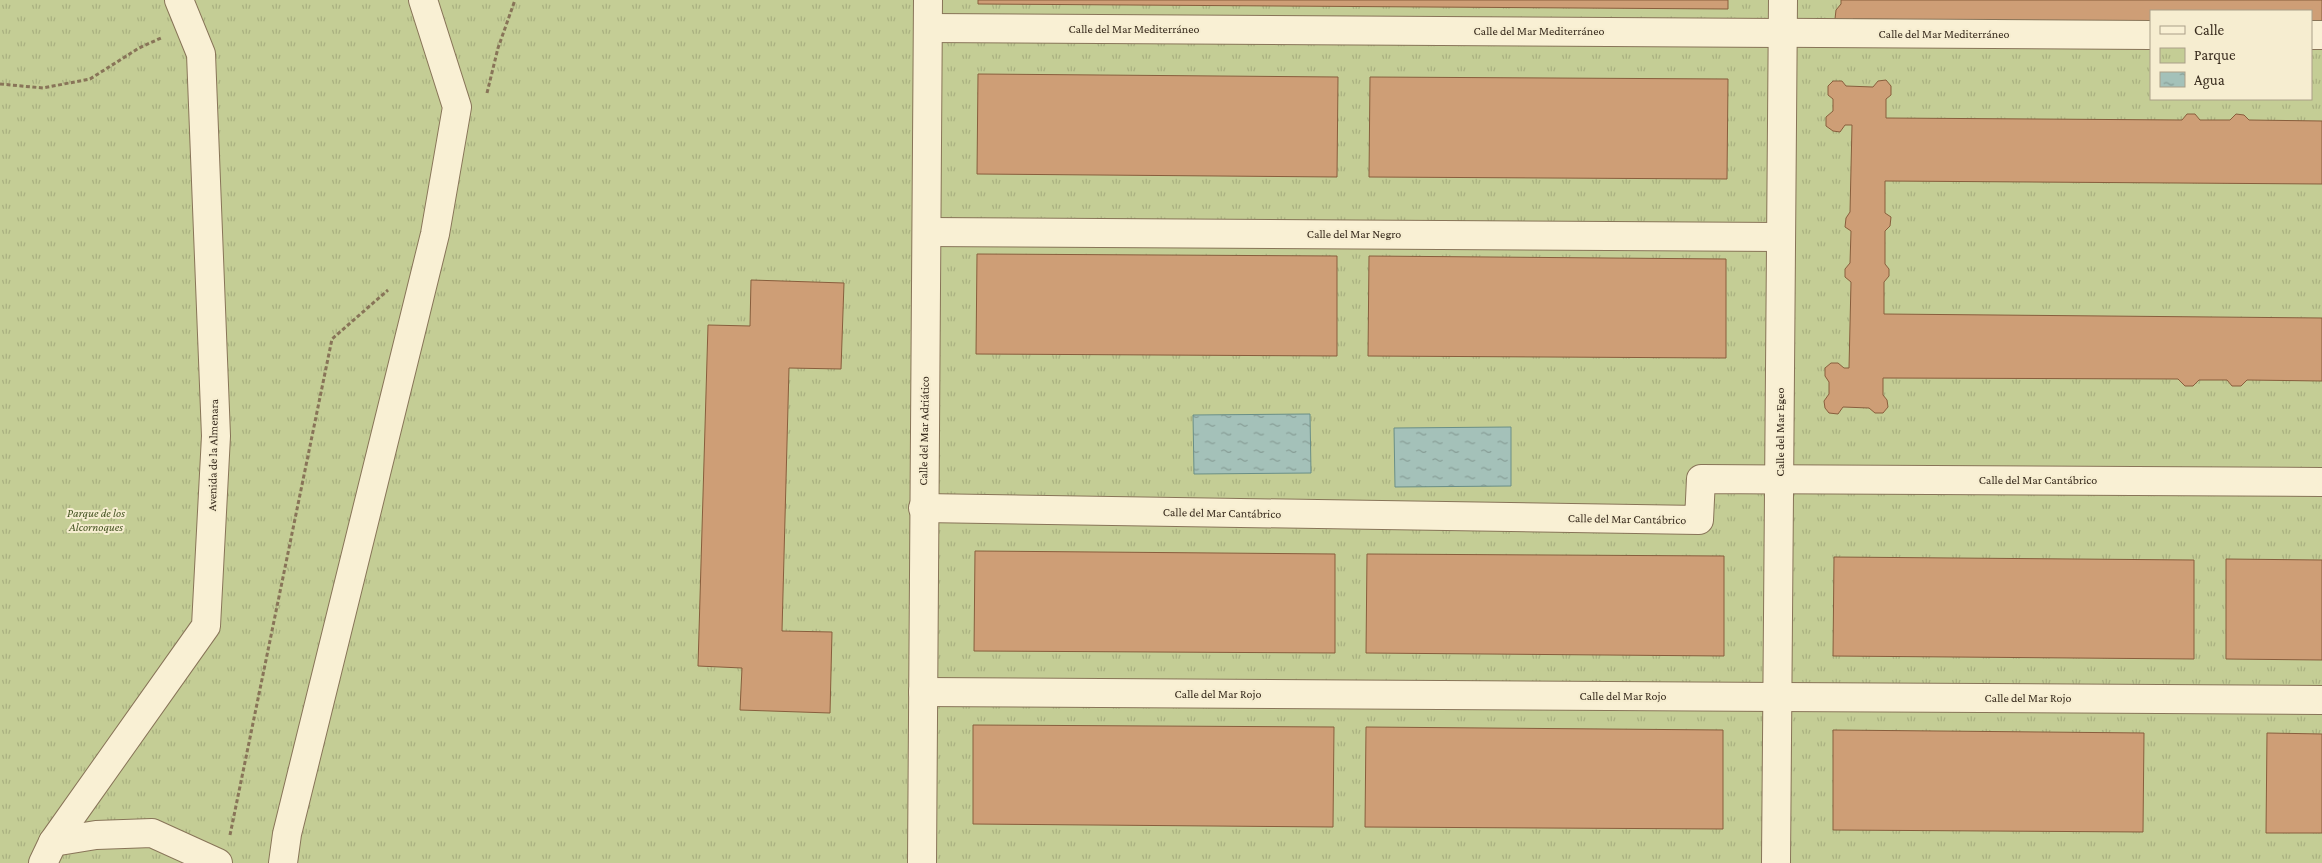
<svg xmlns="http://www.w3.org/2000/svg" width="2322" height="863" font-family="'Crimson Pro',serif">
<style>
.park{fill:url(#park-tufts);fill-rule:evenodd}
.water{fill:url(#water-ripples);stroke:#6a8f87}
.building{fill:#ce9e76;stroke:#885e3d}
.lines{fill:none;stroke-linecap:round;stroke-linejoin:round}
.street-casing{stroke:#887458;stroke-width:30}
.path{stroke:#887458;stroke-width:3;stroke-dasharray:4 2.5;stroke-linecap:butt}
.street{stroke:#f9f0d4;stroke-width:28}
.labels{text-anchor:middle;dominant-baseline:central;stroke-width:4;stroke-linejoin:round;paint-order:stroke}
.street-label{font-size:12px;fill:#382b1d;stroke:#f6edd0}
.park-label{font-size:12px;font-style:italic;fill:#465523;stroke:#f6edd0}
</style>
<defs>
<pattern id="park-tufts" width="24" height="20" patternUnits="userSpaceOnUse" patternTransform="scale(1.25)"><rect width="24" height="20" fill="#c4cd95"/><path d="M3 7l-1-3M5 7V3M7 7l1-3M15 17l-1-3M17 17v-4M19 17l1-3" fill="none" stroke="#a9b080"/></pattern>
<pattern id="water-ripples" width="26" height="14" patternUnits="userSpaceOnUse" patternTransform="scale(1.25)"><rect width="26" height="14" fill="#a4c1b9"/><path d="M2 4q2-2 4 0t4 0M15 11q2-2 4 0t4 0" fill="none" stroke="#879d96"/></pattern>
</defs>
<rect width="100%" height="100%" fill="#efe3c1"/>
<path class="park" d="M 0,0 L 2322,0 L 2322,863 L 0,863 ZM 2151,11 L 2311,11 L 2311,99 L 2151,99 Z"/>
<g class="water">
<polygon points="1310,414 1311,473 1194,474 1193,415"/>
<polygon points="1511,427 1511,486 1395,487 1394,428"/>
</g>
<g class="building">
<polygon points="978,0 1728,0 1728,9 978,4"/>
<polygon points="1841,0 2322,0 2322,23 2311,23 2311,11 2151,11 2151,22 1853,19 1847,25 1841,24 1835,19 1836,10 1841,4"/>
<polygon points="978,74 1338,77 1337,177 977,174"/>
<polygon points="1370,77 1728,79 1727,179 1369,177"/>
<polygon points="1886,80 1891,86 1891,95 1886,99 1886,118 2182,120 2187,114 2195,114 2200,120 2230,120 2236,114 2244,115 2249,120 2322,121 2322,184 1885,181 1885,213 1891,217 1890,226 1885,231 1885,264 1889,269 1889,276 1884,282 1884,314 2322,318 2322,381 2247,380 2241,386 2232,386 2227,380 2199,380 2193,386 2185,386 2178,379 1883,378 1883,395 1887,400 1888,407 1883,413 1875,413 1869,408 1843,407 1838,414 1829,413 1825,408 1824,401 1829,394 1829,382 1825,376 1825,368 1831,363 1838,363 1844,368 1849,368 1851,282 1845,277 1845,269 1850,263 1851,231 1845,227 1846,218 1850,212 1852,125 1845,125 1840,132 1833,131 1826,126 1826,117 1833,111 1833,99 1828,95 1828,86 1833,81 1842,81 1846,86 1873,87 1878,81"/>
<polygon points="977,254 1337,256 1337,356 976,354"/>
<polygon points="1369,256 1726,259 1726,358 1368,356"/>
<polygon points="751,280 844,283 841,369 789,368 782,631 832,632 830,713 740,710 742,668 698,666 708,325 750,326"/>
<polygon points="975,551 1335,554 1335,653 974,651"/>
<polygon points="1367,554 1724,556 1724,656 1366,653"/>
<polygon points="1834,557 2194,560 2194,659 1833,656"/>
<polygon points="2226,559 2322,560 2322,660 2226,659"/>
<polygon points="973,725 1334,727 1333,827 973,824"/>
<polygon points="1366,727 1723,730 1723,829 1365,827"/>
<polygon points="1833,730 2144,733 2143,832 1833,830"/>
<polygon points="2267,733 2322,734 2322,833 2266,833"/>
</g>
<g class="lines">
<g class="street-casing">
<g id="street">
<polyline points="928,28 2151,35"/>
<polyline points="2311,35 2322,35"/>
<polyline points="927,232 1781,237"/>
<polyline points="923,508 1699,520 1701,479 2322,482"/>
<polyline points="923,692 2322,700"/>
<polyline points="53,842 96,835 152,833 218,863"/>
<polyline points="43,863 53,842 206,626 216,436 201,54 179,0"/>
<polyline points="283,863 287,834 435,234 457,107 423,0"/>
<polyline points="922,863 928,0"/>
<polyline points="1776,863 1783,0"/>
</g>
</g>
<g class="path">
<polyline points="0,84 43,88 90,79 139,48 161,38"/>
<polyline points="487,93 498,48 515,0"/>
<polyline points="230,835 332,339 388,290"/>
</g>
<use href="#street" class="street"/>
</g>
<g class="labels">
<g class="street-label">
<text x="1134" y="29">Calle del Mar Mediterráneo</text>
<text x="1539" y="31">Calle del Mar Mediterráneo</text>
<text x="1944" y="34">Calle del Mar Mediterráneo</text>
<text x="1354" y="234">Calle del Mar Negro</text>
<text transform="translate(924 431) rotate(-89)">Calle del Mar Adriático</text>
<text transform="translate(1780 432) rotate(-90)">Calle del Mar Egeo</text>
<text transform="translate(213 455) rotate(-89)">Avenida de la Almenara</text>
<text x="2038" y="480">Calle del Mar Cantábrico</text>
<text transform="translate(1222 513) rotate(1)">Calle del Mar Cantábrico</text>
<text transform="translate(1627 519) rotate(1)">Calle del Mar Cantábrico</text>
<text x="1218" y="694">Calle del Mar Rojo</text>
<text x="1623" y="696">Calle del Mar Rojo</text>
<text x="2028" y="698">Calle del Mar Rojo</text>
</g>
<g class="park-label">
<text x="96" y="513">Parque de los<tspan x="96" dy="14">Alcornoques</tspan></text>
</g>
</g>
<rect x="2150" y="10" width="162" height="90" fill="#f6edd0" stroke="#aa9f88"/>
<rect x="2160" y="26" width="25" height="8" fill="#f9f0d4" stroke="#aa9f88"/>
<text x="2194" y="35" font-size="15" fill="#382b1d">Calle</text>
<rect x="2160" y="48" width="25" height="15" fill="url(#park-tufts)" stroke="#aa9f88"/>
<text x="2194" y="60" font-size="15" fill="#382b1d">Parque</text>
<rect x="2160" y="72" width="25" height="15" fill="url(#water-ripples)" stroke="#aa9f88"/>
<text x="2194" y="85" font-size="15" fill="#382b1d">Agua</text>
</svg>
